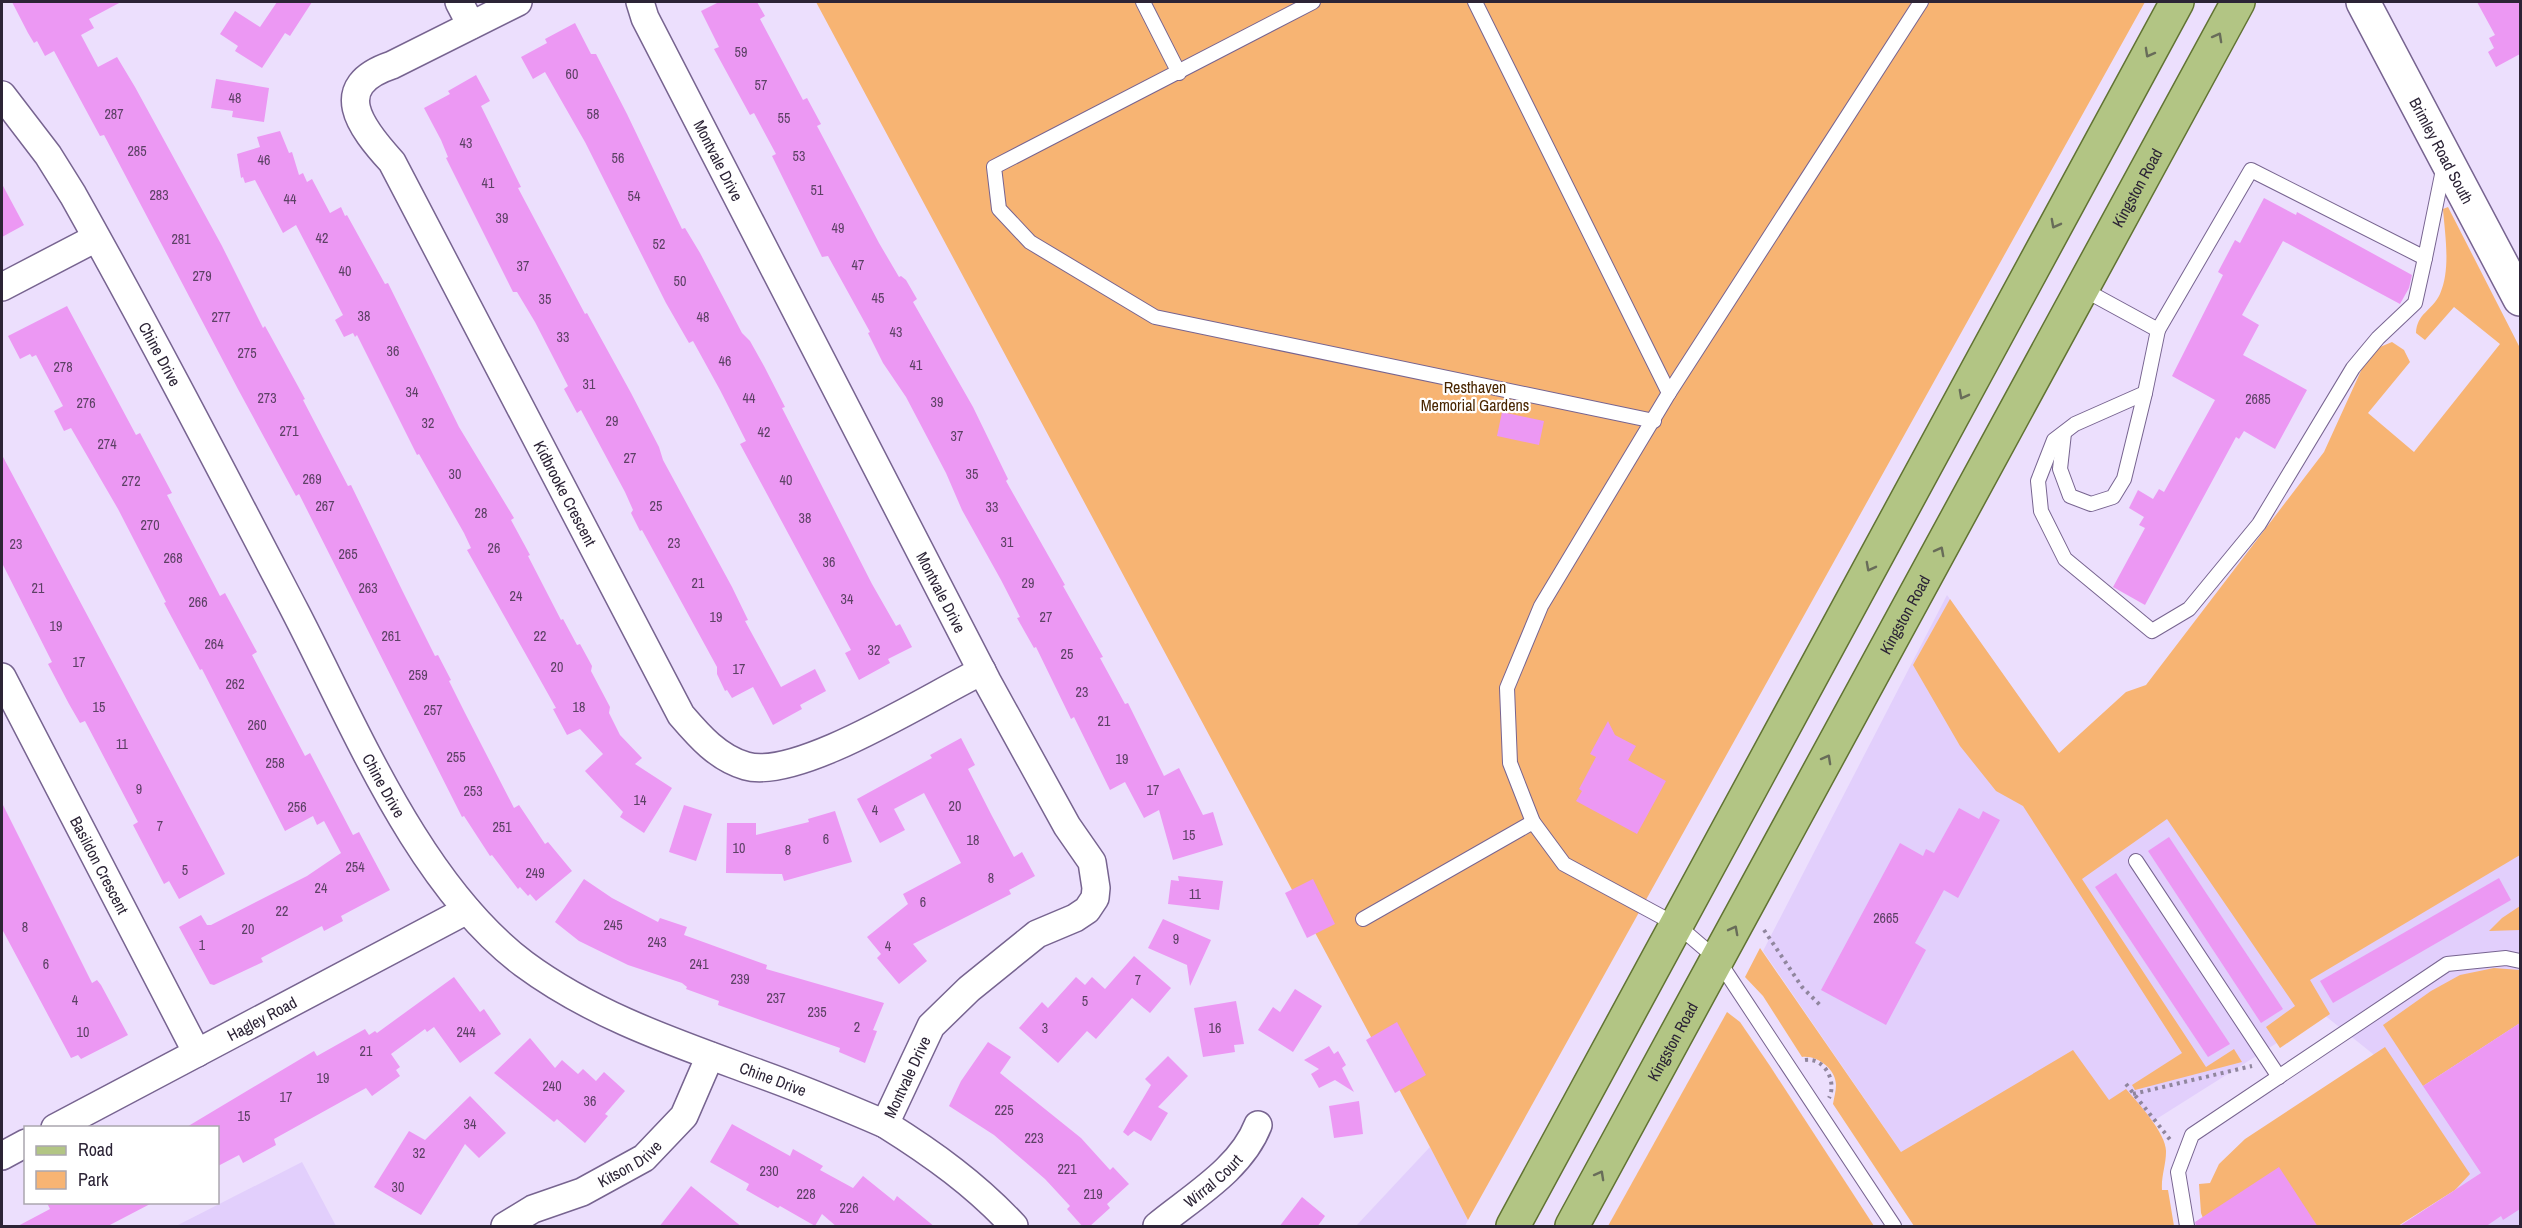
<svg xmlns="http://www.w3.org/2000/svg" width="2522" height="1228" font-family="'Archivo Narrow',sans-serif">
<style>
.built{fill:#e2cffc}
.green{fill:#f7b473}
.building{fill:#ec98f3}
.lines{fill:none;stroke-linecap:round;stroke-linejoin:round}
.lane-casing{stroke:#776490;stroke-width:16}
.street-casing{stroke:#776490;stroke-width:30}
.secondary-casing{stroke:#776490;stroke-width:36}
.primary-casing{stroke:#617333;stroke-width:36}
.path{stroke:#90869e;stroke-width:4;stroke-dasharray:3 4.5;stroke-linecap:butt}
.lane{stroke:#fff;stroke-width:14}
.street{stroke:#fff;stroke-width:27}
.secondary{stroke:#fff;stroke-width:33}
.primary{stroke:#b2c584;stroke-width:33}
.oneway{stroke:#686c59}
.labels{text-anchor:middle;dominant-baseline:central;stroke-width:4.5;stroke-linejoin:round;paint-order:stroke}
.number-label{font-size:14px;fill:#5c4165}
.street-label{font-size:16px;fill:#2c2436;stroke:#fff}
.park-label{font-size:16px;fill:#492600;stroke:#fff}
</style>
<rect width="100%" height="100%" fill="#ecdffd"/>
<g class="built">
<polygon points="2520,493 2520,1226 2479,1226 2373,1054 2323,1014 1987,1226 1952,1226 1763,951 1947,595 2059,754"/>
<polygon points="1430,1147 1468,1220 1465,1226 1356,1226"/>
<polygon points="302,1162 336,1226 176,1226"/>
</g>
<g class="green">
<polygon points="816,2 2145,2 1468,1220 1430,1147"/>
<path d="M 2448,207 L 2520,348 L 2520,855 L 2310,980 L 2330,1014 L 2280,1048 L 2266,1027 L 2295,1006 L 2167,819 L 2082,879 L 2206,1067 L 2234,1049 L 2242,1062 L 2135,1090 L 2132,1085 L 2182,1053 L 2023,806 L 1996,791 L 1960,746 L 1913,665 L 1950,599 L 2059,753 L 2126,692 L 2146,685 L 2324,452 L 2365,362 L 2380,347 L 2392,342 L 2404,350 L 2410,362 L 2368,413 L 2414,452 L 2500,344 L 2454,307 L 2425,340 L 2416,333 C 2417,313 2432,311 2440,294 C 2451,269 2445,235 2443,209 Z"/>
<polygon points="2520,906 2520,930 2489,931 2502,918"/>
<path d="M 1760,948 L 1901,1152 L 2073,1050 L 2109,1100 L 2126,1089 C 2138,1103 2167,1134 2166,1152 C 2166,1165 2161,1176 2162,1190 L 2168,1190 L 2174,1226 L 1914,1226 L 1833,1104 C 1834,1098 1836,1091 1836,1085 C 1836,1069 1817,1055 1802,1057 L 1763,996 L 1745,977 Z"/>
<polygon points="2494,968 2520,970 2520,1023 2423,1086 2383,1025 2431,991 2460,975"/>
<polygon points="1727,1012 1740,1022 1770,1066 1874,1226 1608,1226"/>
<polygon points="2385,1047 2470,1174 2455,1190 2398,1226 2206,1226 2201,1213 2199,1184 2210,1183 2219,1164 2245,1139"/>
</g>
<g class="building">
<polygon points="12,2 121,2 89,19 94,28 81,35 98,67 117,57 135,87 222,246 263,328 265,326 270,335 305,399 303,400 348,486 351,485 403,592 435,656 438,655 451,680 449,681 465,713 514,808 519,805 545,844 548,842 572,871 536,901 530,894 528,896 520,887 518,889 492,855 490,856 464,816 462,817 299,494 296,496 239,391 104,135 100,136 54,51 45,56 37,41 34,43 28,33"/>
<polygon points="277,2 312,2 290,36 285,33 262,68 235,51 238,46 220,34 235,11 260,27"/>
<polygon points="719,2 757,2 765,16 760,19 803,100 807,98 821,124 817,126 879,243 899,277 901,276 906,280 917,299 913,302 973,407 1008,479 1006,481 1065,585 1063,586 1103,657 1100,658 1125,704 1128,703 1164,776 1179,768 1203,815 1213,812 1223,845 1173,860 1159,810 1144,818 1125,782 1110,790 1074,717 1071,719 1036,647 1034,648 1017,618 1020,617 1001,580 962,510 946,473 906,397 883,363 868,333 870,332 828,256 822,257 772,156 776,154 754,113 750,115 714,49 719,47 701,11"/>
<polygon points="2477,2 2520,2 2520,54 2496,67 2488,52 2494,48 2489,38 2495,35"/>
<polygon points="575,23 591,54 596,54 627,114 682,229 685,228 700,253 742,333 750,341 764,366 785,407 782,408 872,584 896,626 900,624 912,647 888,659 890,663 859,680 845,653 851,650 740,444 746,441 720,390 693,341 689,343 666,303 585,142 545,72 533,79 521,57 547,43 545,39"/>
<polygon points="476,75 490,101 481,106 521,187 518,188 585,314 587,313 631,393 659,447 663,460 732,587 748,620 745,621 781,687 815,669 826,691 800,705 802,709 773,725 753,687 732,698 727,690 725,691 717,674 717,667 642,530 640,531 631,513 633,510 625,492 581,410 577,413 564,389 568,386 535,322 517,292 513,292 446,158 448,157 441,140 424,108 450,94 448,91"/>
<polygon points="216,79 269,88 264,122 232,117 233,111 211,108"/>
<polygon points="280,131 289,153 292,152 299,175 303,173 307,182 312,179 330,213 341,207 345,216 347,215 385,284 388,283 459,427 514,518 511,520 530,555 528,556 561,620 563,619 577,645 580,644 592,666 591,671 610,707 609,713 620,735 642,758 635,764 672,788 644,833 620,817 623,812 585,771 603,754 580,729 567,735 553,709 556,708 467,550 471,548 464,533 419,454 417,455 357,335 355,337 353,333 344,337 335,320 343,315 296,225 283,233 255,180 245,183 243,177 241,178 237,154 260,147 257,137"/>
<polygon points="2,184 24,225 2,237"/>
<polygon points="2264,198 2296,215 2297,212 2412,275 2409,288 2400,304 2283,241 2242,315 2259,325 2243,355 2307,390 2275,449 2244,431 2239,439 2236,437 2145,605 2113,587 2145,528 2139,525 2144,517 2129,508 2138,490 2153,499 2159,489 2164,492 2215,400 2172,376 2223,275 2218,272 2235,240 2240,243"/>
<polygon points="67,306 136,435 140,433 172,493 167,495 220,596 225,593 257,652 252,655 305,756 310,753 353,835 359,832 390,890 341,916 343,921 324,931 322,926 261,958 263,962 214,985 210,984 179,927 201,915 207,925 211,925 307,876 341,853 324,821 317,825 313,816 285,831 202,669 200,670 164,603 166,602 118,509 71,428 64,431 54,411 63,406 36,355 32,357 30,354 20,359 8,336"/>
<polygon points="1502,412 1544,421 1539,445 1497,436"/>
<polygon points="2,455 225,874 179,899 169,881 164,884 133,825 138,822 85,721 80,723 69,704 48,664 52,662 2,563"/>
<polygon points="1608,721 1615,735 1636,746 1628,760 1666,781 1637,834 1576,801 1582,791 1579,789 1596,757 1590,754"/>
<polygon points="961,738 975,765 968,769 992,816 1014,857 1022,852 1035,876 1009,890 1011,894 913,944 927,961 899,984 877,958 881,954 867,937 908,904 903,894 961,863 924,793 894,809 905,830 880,843 857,799 932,758 930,755"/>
<polygon points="2,803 92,983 97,980 101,985 128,1035 81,1059 78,1055 71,1058 2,929"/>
<polygon points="684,805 712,814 696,861 669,852"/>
<polygon points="1959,808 1979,819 1983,811 2000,820 1958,898 1944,890 1915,943 1926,950 1886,1025 1821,990 1900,843 1923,856 1926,849 1934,853"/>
<polygon points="835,811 852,862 784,881 782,874 726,873 727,823 756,823 756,835 809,822 808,819"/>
<polygon points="2169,837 2283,1009 2261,1023 2148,851"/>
<polygon points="2116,873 2230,1044 2208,1057 2095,887"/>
<polygon points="1178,876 1223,881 1219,910 1168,904 1171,880 1179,881"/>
<polygon points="2499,878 2511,900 2333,1003 2320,981"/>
<polygon points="584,879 612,898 658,922 660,918 687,927 684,935 767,965 766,969 884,1003 873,1030 877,1031 865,1063 839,1052 840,1048 718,1005 719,1001 686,989 687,987 682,983 628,965 579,941 555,922"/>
<polygon points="1313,879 1335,924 1307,938 1285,893"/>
<polygon points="1163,919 1211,940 1190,986 1187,965 1148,948"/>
<polygon points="1134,956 1171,988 1150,1013 1132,998 1096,1039 1087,1031 1058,1063 1019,1028 1042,1002 1048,1008 1076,977 1085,985 1092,977 1105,989"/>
<polygon points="454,977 480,1012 484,1009 501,1034 460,1063 434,1027 427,1032 425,1029 391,1054 400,1067 396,1070 400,1076 372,1096 366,1088 274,1139 276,1145 243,1163 239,1155 218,1166 218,1128 185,1128 314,1051 317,1056 365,1029 369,1035 375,1031 377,1033"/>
<polygon points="1295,989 1322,1006 1293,1052 1258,1030 1273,1007 1280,1012"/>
<polygon points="1236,1001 1244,1044 1234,1045 1235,1052 1203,1057 1194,1008"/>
<polygon points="1397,1022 1426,1075 1395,1093 1366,1040"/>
<polygon points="2520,1023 2520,1209 2503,1220 2501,1216 2485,1227 2398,1227 2481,1173 2423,1086"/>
<polygon points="530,1038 555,1068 562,1060 578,1074 583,1069 596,1081 604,1072 625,1091 605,1114 608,1116 585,1143 557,1119 554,1122 494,1073"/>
<polygon points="988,1042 1011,1057 1000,1073 1081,1138 1110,1170 1113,1167 1129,1184 1107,1204 1110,1208 1089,1227 1083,1227 1067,1209 1070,1206 1045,1179 994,1135 949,1106 961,1081"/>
<polygon points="1329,1046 1334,1054 1338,1051 1346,1065 1342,1068 1354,1092 1335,1080 1319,1088 1311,1074 1319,1069 1304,1060"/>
<polygon points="1168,1056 1188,1076 1158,1107 1168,1113 1151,1141 1134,1131 1128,1136 1123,1132 1151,1085 1145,1079"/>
<polygon points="470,1096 506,1133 479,1158 465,1144 421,1215 374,1187 409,1131 425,1140"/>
<polygon points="1359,1101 1363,1134 1334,1138 1329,1106"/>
<polygon points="732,1124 790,1156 793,1149 823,1166 820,1170 853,1188 863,1176 894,1201 897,1196 935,1227 837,1227 822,1214 815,1226 780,1206 778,1208 746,1190 749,1184 710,1162"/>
<polygon points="2279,1167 2318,1227 2196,1227 2195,1222"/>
<polygon points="691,1186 742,1227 659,1227"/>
<polygon points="1302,1197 1325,1216 1317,1227 1279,1227"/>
<polygon points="47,1203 152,1203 106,1227 16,1227 50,1209"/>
</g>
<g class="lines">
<g class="lane-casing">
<g id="lane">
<polyline points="1143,2 1179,73"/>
<polyline points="1313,2 994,167 999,209 1030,242 1155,317 1654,421"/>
<polyline points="1475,2 1669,393"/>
<polyline points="2081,288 2158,330 2251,170 2425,258 2444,165"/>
<polyline points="2158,330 2145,393 2075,424 2054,440 2038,481 2041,511 2065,559 2152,631 2189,609 2259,524 2353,368 2378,338 2415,303 2425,258"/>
<polyline points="2064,433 2060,469 2070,496 2091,504 2113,497 2124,479 2145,393"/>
<polyline points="2136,861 2279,1077"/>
<polyline points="1363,919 1533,822"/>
<polyline points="1894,1226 1718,960 1677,925 1564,864 1533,822 1510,763 1507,688 1541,606 1669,393 1921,2"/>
<polyline points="2187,1226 2178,1172 2192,1135 2447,964 2506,958 2520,961"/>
</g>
</g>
<g class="street-casing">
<g id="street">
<polyline points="459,2 471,25"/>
<path id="s1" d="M 518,2 L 392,65 C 329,86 360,127 392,162 L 681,715 C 699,736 718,758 746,766 C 798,781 930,696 982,671"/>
<path id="s2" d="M 640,2 L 645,18 L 987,681 L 1067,826 L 1092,862 L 1096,888 L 1095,898 L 1087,910 L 1075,918 L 1037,934 L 969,989 L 931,1026 L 885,1124"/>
<path id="s3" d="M 2,95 L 48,155 L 73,195 C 150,332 223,473 296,613 C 356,729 419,885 524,964 C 593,1015 673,1042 752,1071 C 797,1087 841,1105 885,1124 C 933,1154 976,1185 1014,1226"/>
<polyline points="2,287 96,238"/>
<path id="s4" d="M 2,677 L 197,1053"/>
<path id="s5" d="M 55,1128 L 467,910"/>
<polyline points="2,1156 26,1143"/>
<path id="s6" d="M 505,1226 L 533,1209 L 582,1192 L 644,1158 L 684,1116 L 710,1056"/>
<path id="s7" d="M 1157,1226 C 1192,1197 1241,1169 1258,1125"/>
</g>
</g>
<g class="secondary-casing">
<g id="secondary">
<path id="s8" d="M 2363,2 L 2520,299"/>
</g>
</g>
<g class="primary-casing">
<g id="primary">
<polyline points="1513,1226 2177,2"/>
<path id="s9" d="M 1572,1226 L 2238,2"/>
</g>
</g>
<g class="path">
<polyline points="1764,930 1802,987 1821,1006"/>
<path d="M 1805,1060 C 1825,1057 1837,1082 1829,1098"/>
<polyline points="2126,1084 2172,1142"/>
<polyline points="2133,1094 2252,1066"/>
</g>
<use href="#lane" class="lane"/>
<use href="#street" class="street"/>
<use href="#secondary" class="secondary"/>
<use href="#primary" class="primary"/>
</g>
<defs><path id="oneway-chevron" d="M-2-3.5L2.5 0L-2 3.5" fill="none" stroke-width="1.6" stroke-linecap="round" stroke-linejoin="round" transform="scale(1.5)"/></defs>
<g class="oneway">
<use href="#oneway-chevron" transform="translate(2218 37) rotate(-61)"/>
<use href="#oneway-chevron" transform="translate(2149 53) rotate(119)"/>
<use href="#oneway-chevron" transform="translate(2055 224) rotate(118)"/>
<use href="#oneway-chevron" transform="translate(1963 395) rotate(118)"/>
<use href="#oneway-chevron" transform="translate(1940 551) rotate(-62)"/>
<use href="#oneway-chevron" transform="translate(1870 567) rotate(118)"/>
<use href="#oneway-chevron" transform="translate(1827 759) rotate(-61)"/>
<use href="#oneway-chevron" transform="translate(1734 930) rotate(-62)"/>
<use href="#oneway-chevron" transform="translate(1600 1175) rotate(-61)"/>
</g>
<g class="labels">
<g class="number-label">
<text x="741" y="52">59</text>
<text x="572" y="74">60</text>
<text x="761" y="85">57</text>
<text x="235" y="98">48</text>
<text x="114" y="114">287</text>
<text x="593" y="114">58</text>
<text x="784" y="118">55</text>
<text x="466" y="143">43</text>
<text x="137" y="151">285</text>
<text x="799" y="156">53</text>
<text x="618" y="158">56</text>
<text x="264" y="160">46</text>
<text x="488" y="183">41</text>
<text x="817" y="190">51</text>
<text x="159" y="195">283</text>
<text x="634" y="196">54</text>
<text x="290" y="199">44</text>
<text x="502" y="218">39</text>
<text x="838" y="228">49</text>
<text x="322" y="238">42</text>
<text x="181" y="239">281</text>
<text x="659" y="244">52</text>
<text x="858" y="265">47</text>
<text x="523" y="266">37</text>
<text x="345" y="271">40</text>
<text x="202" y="276">279</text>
<text x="680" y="281">50</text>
<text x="878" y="298">45</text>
<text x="545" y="299">35</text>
<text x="364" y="316">38</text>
<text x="221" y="317">277</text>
<text x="703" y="317">48</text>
<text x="896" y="332">43</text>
<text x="563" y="337">33</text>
<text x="393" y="351">36</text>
<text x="247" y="353">275</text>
<text x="725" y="361">46</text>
<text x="916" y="365">41</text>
<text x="63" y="367">278</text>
<text x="589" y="384">31</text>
<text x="412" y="392">34</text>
<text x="267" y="398">273</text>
<text x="749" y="398">44</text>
<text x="2258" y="399">2685</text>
<text x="937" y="402">39</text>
<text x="86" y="403">276</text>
<text x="612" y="421">29</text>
<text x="428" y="423">32</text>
<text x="289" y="431">271</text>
<text x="764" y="432">42</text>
<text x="957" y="436">37</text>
<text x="107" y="444">274</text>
<text x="630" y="458">27</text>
<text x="455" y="474">30</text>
<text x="972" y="474">35</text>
<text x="312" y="479">269</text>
<text x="786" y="480">40</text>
<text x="131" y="481">272</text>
<text x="325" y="506">267</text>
<text x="656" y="506">25</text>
<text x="992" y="507">33</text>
<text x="481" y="513">28</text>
<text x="805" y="518">38</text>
<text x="150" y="525">270</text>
<text x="1007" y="542">31</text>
<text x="674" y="543">23</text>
<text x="16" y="544">23</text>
<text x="494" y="548">26</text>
<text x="348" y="554">265</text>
<text x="173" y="558">268</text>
<text x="829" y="562">36</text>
<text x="698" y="583">21</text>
<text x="1028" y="583">29</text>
<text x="38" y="588">21</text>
<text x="368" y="588">263</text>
<text x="516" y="596">24</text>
<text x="847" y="599">34</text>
<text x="198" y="602">266</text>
<text x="716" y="617">19</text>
<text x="1046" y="617">27</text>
<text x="56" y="626">19</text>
<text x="391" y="636">261</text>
<text x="540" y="636">22</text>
<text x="214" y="644">264</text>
<text x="874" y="650">32</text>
<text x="1067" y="654">25</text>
<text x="79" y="662">17</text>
<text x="557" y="667">20</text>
<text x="739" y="669">17</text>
<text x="418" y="675">259</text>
<text x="235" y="684">262</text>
<text x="1082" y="692">23</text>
<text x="99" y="707">15</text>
<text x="579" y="707">18</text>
<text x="433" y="710">257</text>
<text x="1104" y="721">21</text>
<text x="257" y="725">260</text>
<text x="122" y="744">11</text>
<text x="456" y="757">255</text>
<text x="1122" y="759">19</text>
<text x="275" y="763">258</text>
<text x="139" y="789">9</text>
<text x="1153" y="790">17</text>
<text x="473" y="791">253</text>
<text x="640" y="800">14</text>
<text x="955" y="806">20</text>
<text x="297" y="807">256</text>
<text x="875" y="810">4</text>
<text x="160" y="826">7</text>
<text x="502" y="827">251</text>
<text x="1189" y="835">15</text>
<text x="826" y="839">6</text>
<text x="973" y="840">18</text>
<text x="739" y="848">10</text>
<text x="788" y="850">8</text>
<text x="355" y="867">254</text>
<text x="185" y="870">5</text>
<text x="535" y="873">249</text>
<text x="991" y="878">8</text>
<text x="321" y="888">24</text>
<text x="1195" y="894">11</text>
<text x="923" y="902">6</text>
<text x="282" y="911">22</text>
<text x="1886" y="918">2665</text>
<text x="613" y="925">245</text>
<text x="25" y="927">8</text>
<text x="248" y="929">20</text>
<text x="1176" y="939">9</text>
<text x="657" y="942">243</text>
<text x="202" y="945">1</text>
<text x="888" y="946">4</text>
<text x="46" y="964">6</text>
<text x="699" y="964">241</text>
<text x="740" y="979">239</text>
<text x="1138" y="980">7</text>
<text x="776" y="998">237</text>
<text x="75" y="1000">4</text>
<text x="1085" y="1001">5</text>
<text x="817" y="1012">235</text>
<text x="857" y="1027">2</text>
<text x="1045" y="1028">3</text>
<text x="1215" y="1028">16</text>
<text x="83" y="1032">10</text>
<text x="466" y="1032">244</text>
<text x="366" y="1051">21</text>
<text x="323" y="1078">19</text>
<text x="552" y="1086">240</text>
<text x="286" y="1097">17</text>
<text x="590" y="1101">36</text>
<text x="1004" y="1110">225</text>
<text x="244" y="1116">15</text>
<text x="470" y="1124">34</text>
<text x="1034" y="1138">223</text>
<text x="419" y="1153">32</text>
<text x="1067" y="1169">221</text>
<text x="769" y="1171">230</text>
<text x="398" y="1187">30</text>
<text x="806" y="1194">228</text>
<text x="1093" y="1194">219</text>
<text x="849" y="1208">226</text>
</g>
<g class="street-label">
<text stroke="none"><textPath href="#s8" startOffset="168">Brimley Road South</textPath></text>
<text stroke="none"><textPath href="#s2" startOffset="177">Montvale Drive</textPath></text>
<text stroke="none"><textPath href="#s9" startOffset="1182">Kingston Road</textPath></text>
<text stroke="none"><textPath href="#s3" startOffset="304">Chine Drive</textPath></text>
<text stroke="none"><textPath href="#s1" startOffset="642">Kidbrooke Crescent</textPath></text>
<text stroke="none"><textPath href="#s2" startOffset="663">Montvale Drive</textPath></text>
<text stroke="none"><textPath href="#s9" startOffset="696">Kingston Road</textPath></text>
<text stroke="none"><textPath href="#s3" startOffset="790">Chine Drive</textPath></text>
<text stroke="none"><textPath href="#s4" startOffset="212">Basildon Crescent</textPath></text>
<text stroke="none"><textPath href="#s5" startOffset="234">Hagley Road</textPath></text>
<text stroke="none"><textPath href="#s9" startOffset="210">Kingston Road</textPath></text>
<text transform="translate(907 1077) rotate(-65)">Montvale Drive</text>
<text stroke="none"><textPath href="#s3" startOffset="1294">Chine Drive</textPath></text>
<text stroke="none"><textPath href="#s6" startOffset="140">Kitson Drive</textPath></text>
<text stroke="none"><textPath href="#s7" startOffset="72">Wirral Court</textPath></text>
</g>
<g class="park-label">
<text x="1475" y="387">Resthaven<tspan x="1475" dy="18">Memorial Gardens</tspan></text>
</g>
</g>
<rect width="2522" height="1228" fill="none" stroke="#2c2436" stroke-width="6"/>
<rect x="24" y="1126" width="195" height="78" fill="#ffffff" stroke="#aba7af" stroke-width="1.5"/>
<rect x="36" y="1146" width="30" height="9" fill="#b2c584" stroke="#aba7af" stroke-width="1.5"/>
<text x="78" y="1156" font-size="18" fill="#2c2436">Road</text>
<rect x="36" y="1171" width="30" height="18" fill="#f7b473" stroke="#aba7af" stroke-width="1.5"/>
<text x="78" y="1186" font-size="18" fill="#2c2436">Park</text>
</svg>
